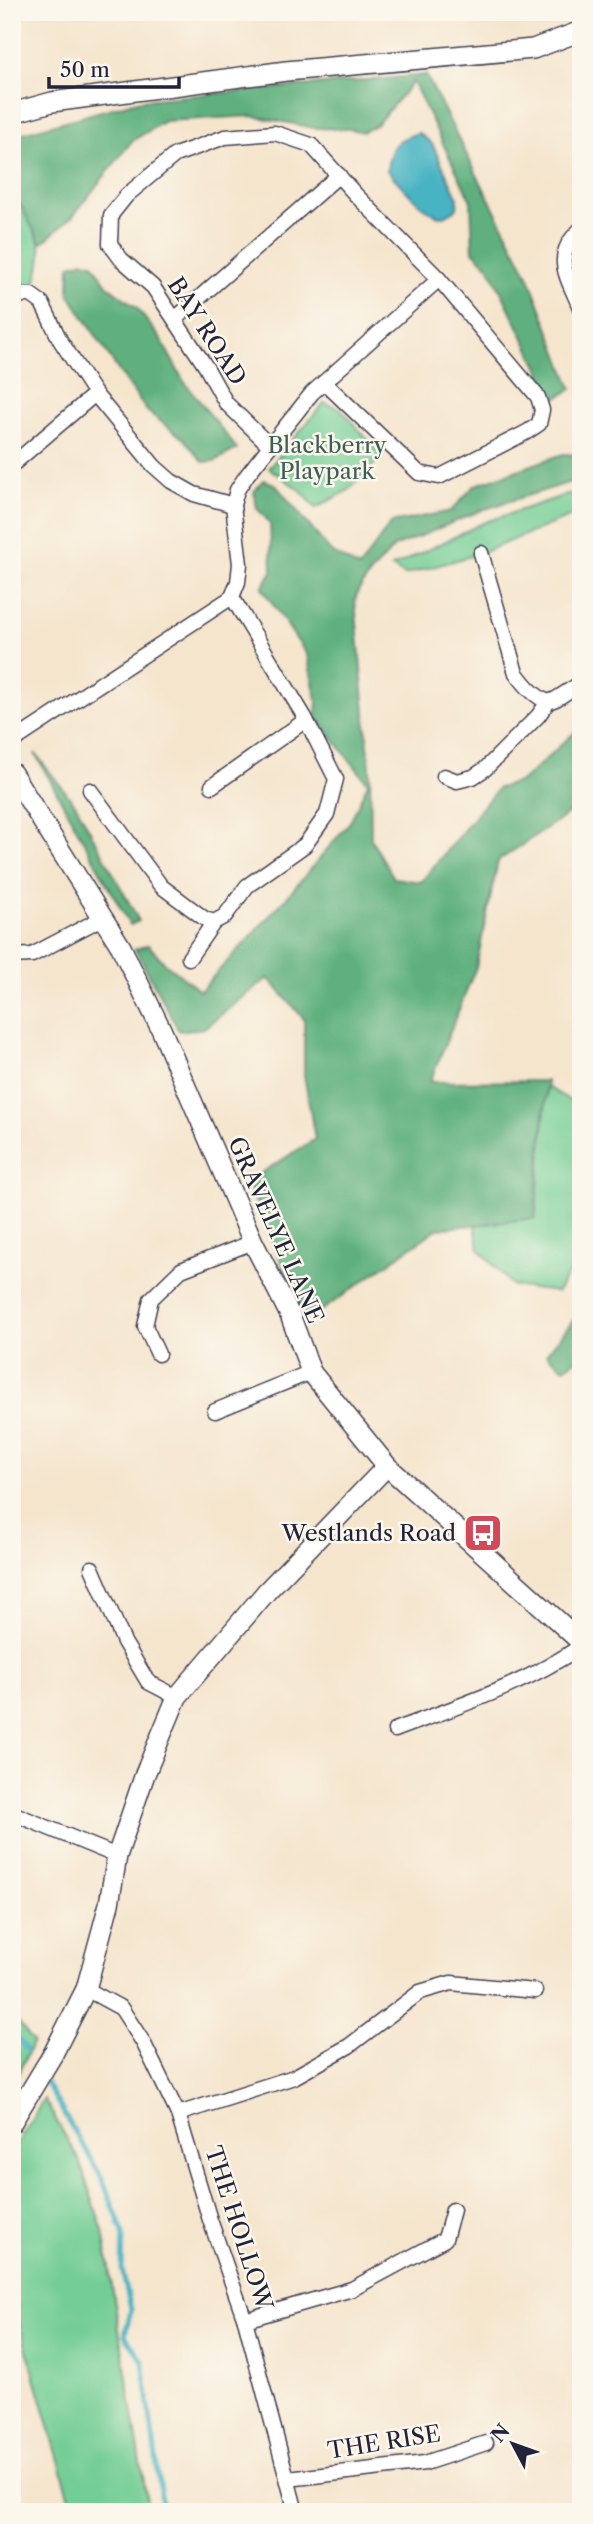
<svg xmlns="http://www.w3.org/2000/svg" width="593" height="2524" font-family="'Libre Caslon Text',serif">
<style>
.green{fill:#73cd94;stroke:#4a7868;stroke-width:2}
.forest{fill:#5eb07e;stroke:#40695c;stroke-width:2}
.water{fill:#47b3c3;stroke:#346a7f;stroke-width:2}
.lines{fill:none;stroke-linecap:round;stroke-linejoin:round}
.stream{stroke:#47b3c3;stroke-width:5}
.street-casing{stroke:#423f51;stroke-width:17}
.secondary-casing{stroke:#423f51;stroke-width:22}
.street{stroke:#fff;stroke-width:14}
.secondary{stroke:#fff;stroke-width:19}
.labels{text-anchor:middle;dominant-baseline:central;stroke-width:5;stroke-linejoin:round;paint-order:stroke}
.street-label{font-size:23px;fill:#22223b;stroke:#fbf7ec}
.park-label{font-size:23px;fill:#3e5e5a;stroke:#fbf7ec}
.poi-label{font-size:23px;fill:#22223b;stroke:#fbf7ec;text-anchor:end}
</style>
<rect width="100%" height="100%" fill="#fbf7ec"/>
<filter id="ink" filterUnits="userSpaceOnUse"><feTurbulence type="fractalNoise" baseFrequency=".0143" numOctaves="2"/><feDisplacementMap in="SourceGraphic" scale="14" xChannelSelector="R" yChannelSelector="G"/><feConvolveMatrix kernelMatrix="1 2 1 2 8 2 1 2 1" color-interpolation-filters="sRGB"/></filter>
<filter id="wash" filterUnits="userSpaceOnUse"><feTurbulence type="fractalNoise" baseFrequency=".00686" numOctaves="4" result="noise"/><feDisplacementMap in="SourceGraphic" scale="28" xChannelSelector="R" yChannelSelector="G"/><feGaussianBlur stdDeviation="1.57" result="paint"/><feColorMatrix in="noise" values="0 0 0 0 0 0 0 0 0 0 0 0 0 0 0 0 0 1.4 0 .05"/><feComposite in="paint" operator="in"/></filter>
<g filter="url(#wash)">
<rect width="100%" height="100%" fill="#f5e5cd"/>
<g class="green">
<path d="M 12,195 L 16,197 C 40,241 50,245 31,295 L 12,295 Z"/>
<polygon points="324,403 340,408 382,456 349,490 316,508 301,491 269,468"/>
<polygon points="581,490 581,512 481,553 405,575 392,567 485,522"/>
<polygon points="547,1087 581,1107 581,1254 557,1292 513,1286 479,1249 475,1225 535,1218"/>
<polygon points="12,2014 33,2042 12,2086"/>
<polygon points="44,2099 79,2160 103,2231 149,2512 74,2512 12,2298 12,2152"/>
</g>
<g class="forest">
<polygon points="426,75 528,275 572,389 554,399 489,267 473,251 471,201 413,82 376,125 363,132 350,129 314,128 253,116 165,121 132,141 73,216 41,244 16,197 12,195 12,136 141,100"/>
<polygon points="84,261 93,263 108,286 136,307 160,338 183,380 237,449 215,461 203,462 185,440 147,411 118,370 69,294 70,265"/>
<polygon points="563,454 581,455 581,479 482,510 394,547 371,573 358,591 355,601 370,768 371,839 394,878 421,882 498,788 522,781 576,731 581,734 581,805 498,861 476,967 430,1082 547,1081 535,1218 437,1229 307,1321 247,1182 315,1139 304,1075 304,1019 268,978 204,1028 179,1031 135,949 148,945 165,963 200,991 288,896 350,822 368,783 316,717 317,701 307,655 262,588 272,571 270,523 257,508 254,492 263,480 275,484 330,551 359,568 391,523 451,511 475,485"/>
<polygon points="35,753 76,805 139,921 130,925"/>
<polygon points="581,1311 581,1357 564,1368 546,1354"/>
</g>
<path class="water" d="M 419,133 L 432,144 L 458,198 L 457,208 C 453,211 448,215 443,216 C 428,218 397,181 387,170 C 390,146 395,139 419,133 Z"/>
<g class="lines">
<g class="stream">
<polyline points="12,2032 26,2049"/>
<polyline points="46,2083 102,2178 123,2232 122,2270 131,2309 125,2335 143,2361 163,2512"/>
</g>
</g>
</g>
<g filter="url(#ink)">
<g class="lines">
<g class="street-casing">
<g id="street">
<path d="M 581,229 C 550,257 568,277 581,310"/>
<polyline points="12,295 31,295 42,303 60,340 95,394 154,466 171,481 194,494 233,505"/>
<polyline points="175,319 339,175"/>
<polyline points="270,446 226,403 206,367 153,287 121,259 110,244 111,215 127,195 175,155 225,137 275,133 311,145 356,195 439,279 538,397 542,410 539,424 527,432 439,477 419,473 324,382"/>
<polyline points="12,465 95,394"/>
<path d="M 481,553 L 516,673 C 525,685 534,696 548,702"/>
<polyline points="12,742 232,597 238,582 240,564 233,505 237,490 247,475 312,393 439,279"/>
<polyline points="444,776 457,781 473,777 485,769 538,716 548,702 556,699 581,683"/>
<polyline points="212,786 306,720"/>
<polyline points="90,790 161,886 205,919 214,922"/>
<polyline points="12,956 32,955 104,917"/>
<polyline points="189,958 214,922 225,916 247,886 305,845 327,814 336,779 304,716 232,597"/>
<polyline points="158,1354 145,1326 151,1299 181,1270 253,1242"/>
<polyline points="215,1411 311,1372"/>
<polyline points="92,1568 124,1642 148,1682 177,1697"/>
<path d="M 395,1730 C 458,1706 525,1685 581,1646"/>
<polyline points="12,1813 117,1856"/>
<polyline points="86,1989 121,2008 143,2042 178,2114 210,2220 245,2320 296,2512"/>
<polyline points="178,2114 294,2077 349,2046 420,1992 451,1983 535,1991"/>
<polyline points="245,2320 352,2289 445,2239 453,2210"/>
<polyline points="288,2479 425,2463 486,2443"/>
</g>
</g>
<g class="secondary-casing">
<g id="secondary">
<polyline points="12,113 52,102 286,71 533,49 581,31"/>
<polyline points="12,773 121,947 161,1029 253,1242 290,1315 311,1372 387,1466 581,1642"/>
<polyline points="12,2122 53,2054 86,1989 109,1904 117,1856 145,1774 177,1697 267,1591 387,1466"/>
</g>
</g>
<use href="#street" class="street"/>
<use href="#secondary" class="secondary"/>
</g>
</g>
<defs>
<g id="bus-square" transform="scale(2.0125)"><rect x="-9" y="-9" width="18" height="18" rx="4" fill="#d1495b" stroke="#fbf7ec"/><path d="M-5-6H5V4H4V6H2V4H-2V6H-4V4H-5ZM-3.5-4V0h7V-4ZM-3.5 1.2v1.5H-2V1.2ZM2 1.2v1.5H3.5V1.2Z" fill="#fff"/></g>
</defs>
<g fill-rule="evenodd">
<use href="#bus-square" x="483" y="1533"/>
</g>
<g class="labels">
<g class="street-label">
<text transform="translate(207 331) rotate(57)">BAY ROAD</text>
<text transform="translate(276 1230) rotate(66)">GRAVELYE LANE</text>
<text transform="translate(239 2228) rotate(72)">THE HOLLOW</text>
<text transform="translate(384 2442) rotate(-9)">THE RISE</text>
</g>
<g class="park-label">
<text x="327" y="445">Blackberry<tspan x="327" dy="26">Playpark</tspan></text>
</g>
<g class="poi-label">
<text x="456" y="1533">Westlands Road</text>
</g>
</g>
<rect width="593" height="2524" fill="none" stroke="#fbf7ec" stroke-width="42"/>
<g transform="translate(513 2444) rotate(311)" stroke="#fbf7ec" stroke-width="5" paint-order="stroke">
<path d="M0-5L12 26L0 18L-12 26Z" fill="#22223b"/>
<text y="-10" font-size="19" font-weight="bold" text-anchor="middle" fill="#22223b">N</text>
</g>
<path d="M49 77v10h130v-10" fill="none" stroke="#22223b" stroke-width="3.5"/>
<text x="60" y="77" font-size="21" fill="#22223b" stroke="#fbf7ec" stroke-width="5" paint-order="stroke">50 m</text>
</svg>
